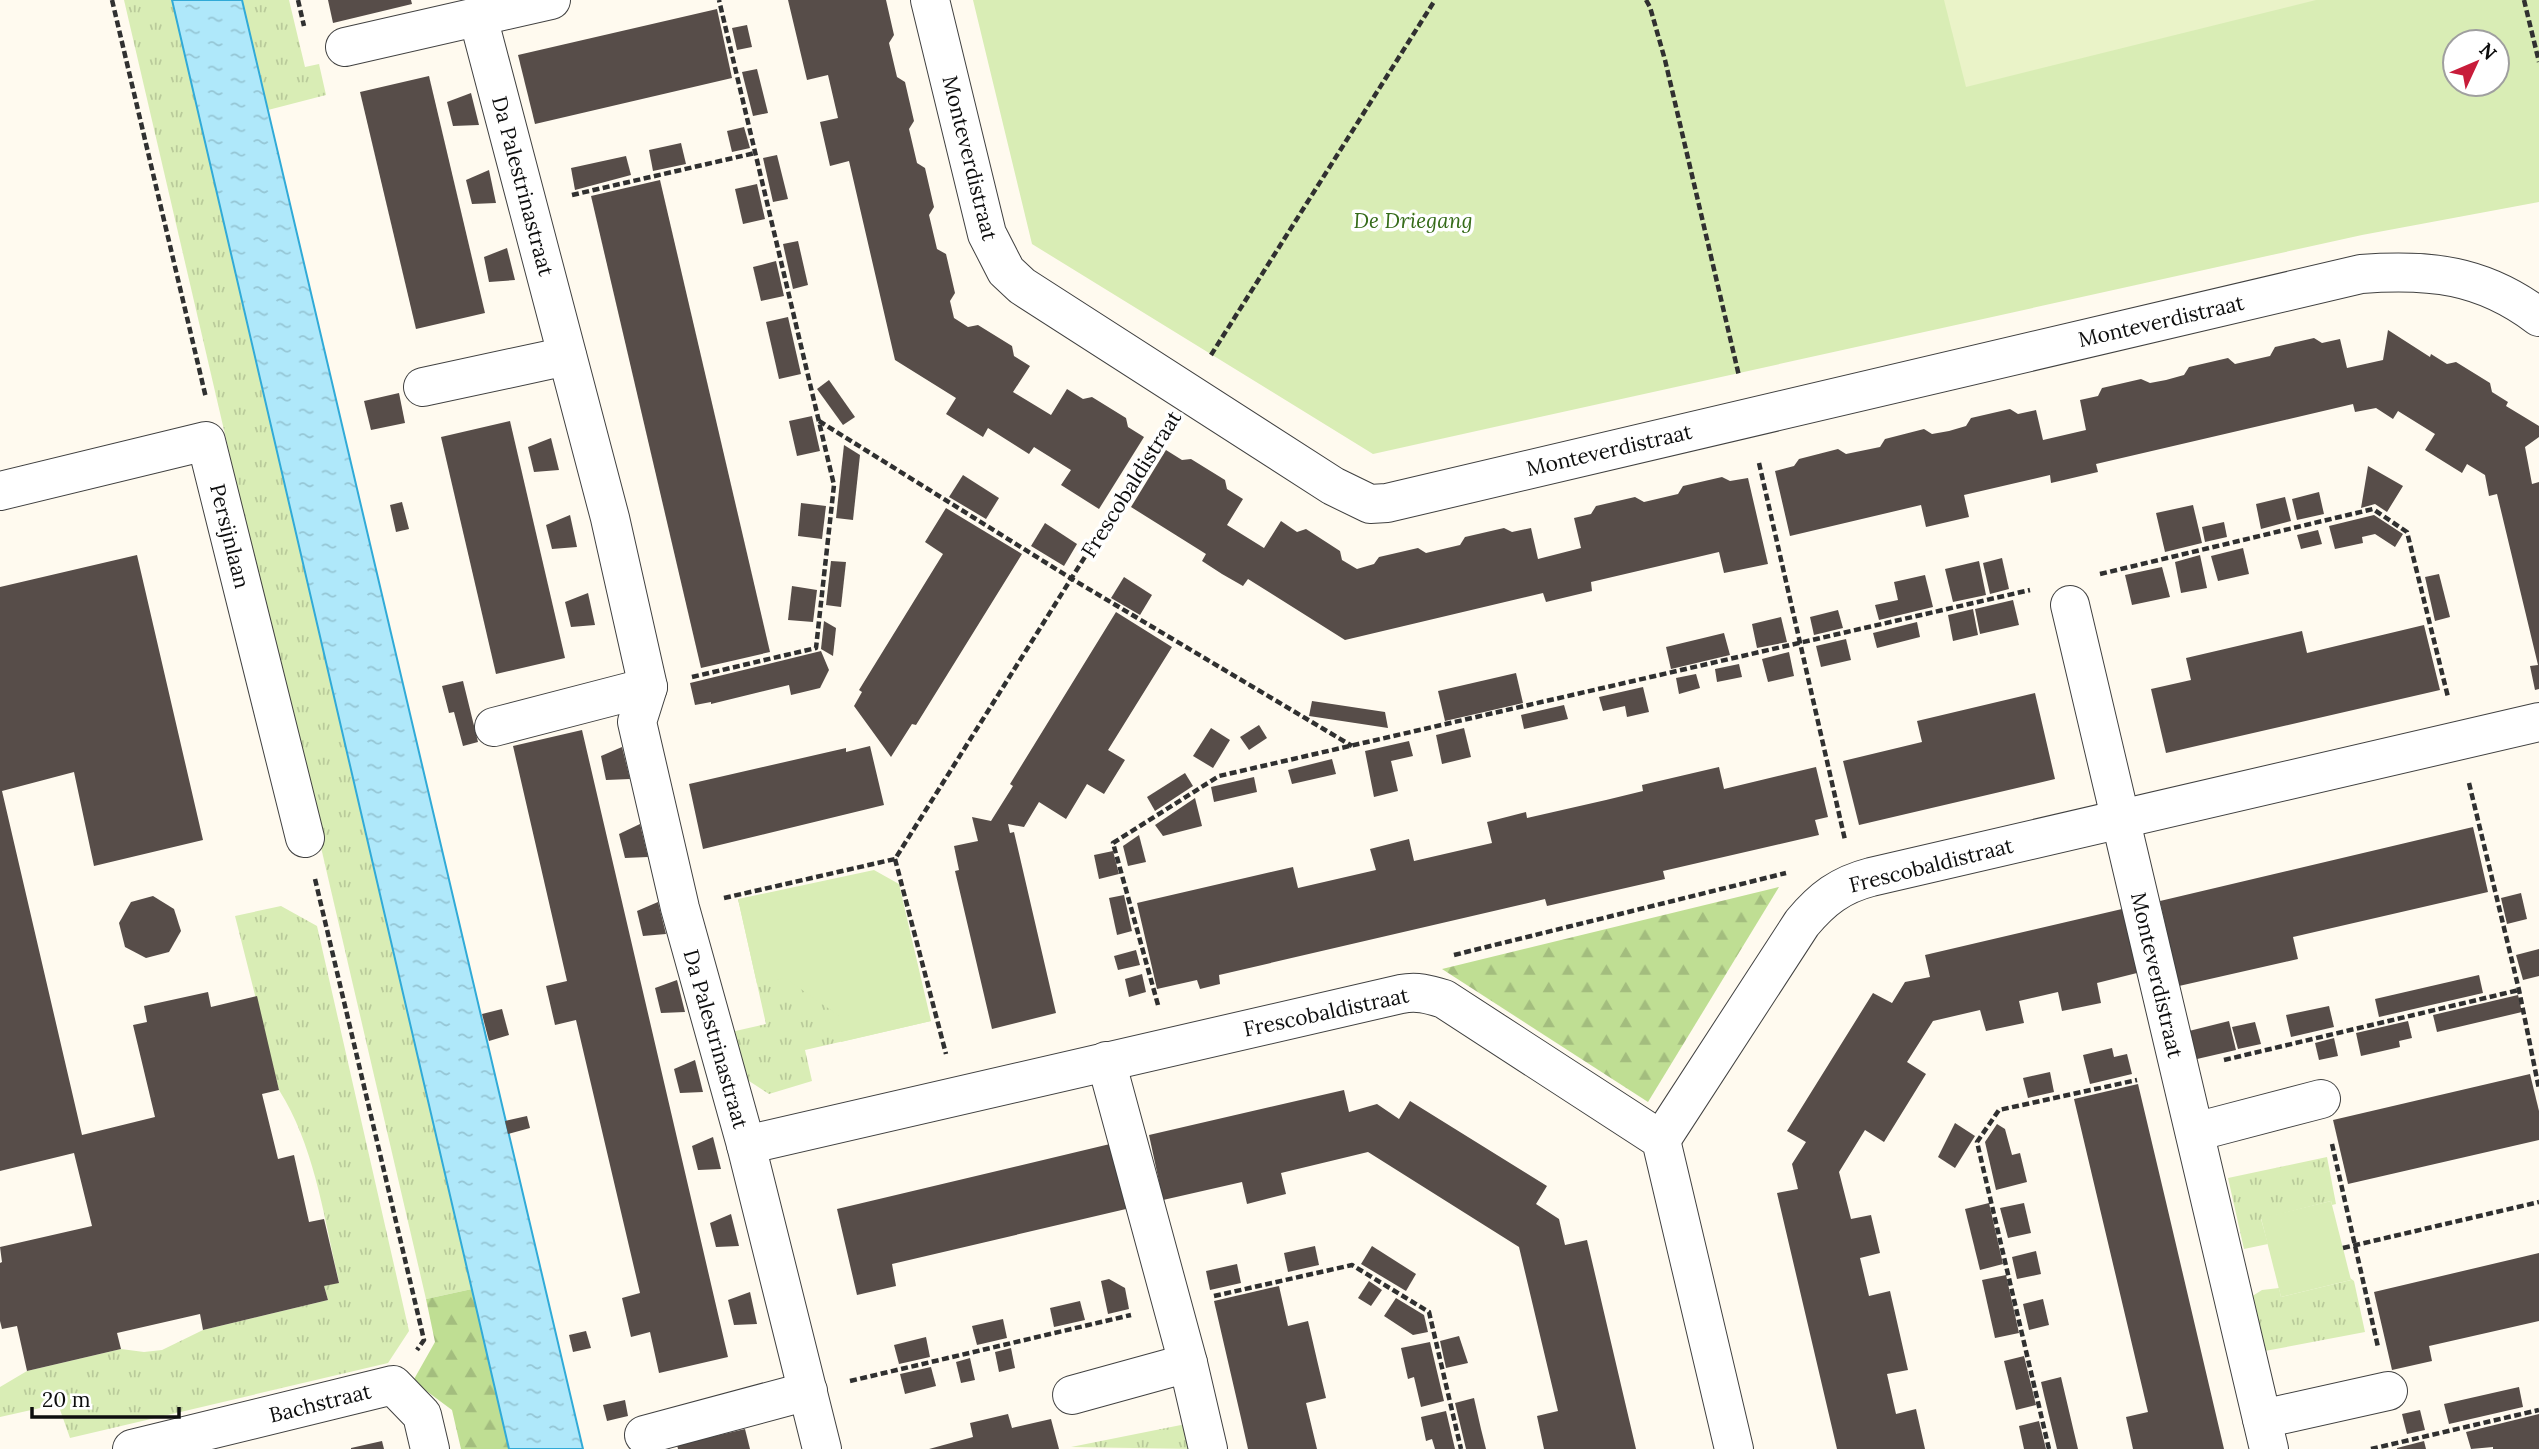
<svg xmlns="http://www.w3.org/2000/svg" width="2539" height="1449" font-family="Lora,serif">
<style>
.grass{fill:url(#grass-tufts)}
.forest{fill:url(#forest-firs)}
.park{fill:#d9edb5;fill-rule:evenodd}
.pitch{fill:#eaf3c8}
.water{fill:url(#water-ripples);stroke:#31aad7;stroke-width:2}
.building{fill:#574d49}
.lines{fill:none;stroke-linecap:round;stroke-linejoin:round}
.minor-casing{stroke:#414141;stroke-width:40}
.path{stroke:#303030;stroke-width:4.5;stroke-dasharray:7 3.5;stroke-linecap:butt}
.minor{stroke:#fff;stroke-width:38}
.labels{text-anchor:middle;dominant-baseline:central;stroke-width:7;stroke-linejoin:round;paint-order:stroke}
.street-label{font-size:21px;fill:#0e0e0e;stroke:#fff}
.park-label{font-size:21px;font-style:italic;fill:#356b19;stroke:#fff}
</style>
<defs>
<pattern id="grass-tufts" width="24" height="20" patternUnits="userSpaceOnUse" patternTransform="scale(1.75)"><rect width="24" height="20" fill="#d9edb5"/><path d="M3 7l-1-3M5 7V3M7 7l1-3M15 17l-1-3M17 17v-4M19 17l1-3" fill="none" stroke="#b9ca9a"/></pattern>
<pattern id="forest-firs" width="22" height="20" patternUnits="userSpaceOnUse" patternTransform="scale(1.75)"><rect width="22" height="20" fill="#bfde93"/><path d="M5 1l3.5 6h-7zM16 11l3.5 6h-7z" fill="#a3bd7e"/></pattern>
<pattern id="water-ripples" width="26" height="14" patternUnits="userSpaceOnUse" patternTransform="scale(1.75)"><rect width="26" height="14" fill="#afe8fa"/><path d="M2 4q2-2 4 0t4 0M15 11q2-2 4 0t4 0" fill="none" stroke="#95c6d5"/></pattern>
</defs>
<rect width="100%" height="100%" fill="#fffaef"/>
<g class="grass">
<polygon points="124,0 172,0 472,1289 426,1299"/>
<polygon points="242,0 289,0 305,67 319,64 326,95 268,110"/>
<polygon points="738,899 931,1021 805,1050 812,1081 769,1094 746,1079 731,1032 766,1024"/>
<path d="M 281,906 L 317,926 L 409,1331 L 388,1363 L 70,1438 L 58,1404 L 0,1417 L 0,1387 L 27,1371 L 121,1349 L 144,1352 L 162,1350 L 203,1330 L 328,1300 L 324,1286 L 339,1282 C 324,1218 315,1147 279,1090 L 235,916 Z"/>
<polygon points="2327,1157 2336,1204 2332,1205 2331,1201 2261,1219 2268,1244 2244,1249 2228,1178"/>
<polygon points="2350,1278 2354,1281 2365,1332 2265,1351 2246,1300 2262,1290 2279,1288 2281,1297 2351,1280"/>
<polygon points="1191,1423 1197,1449 1071,1447"/>
</g>
<g class="forest">
<polygon points="1779,887 1648,1102 1442,969"/>
<polygon points="472,1289 510,1449 461,1449 452,1410 413,1381 435,1342 426,1299"/>
</g>
<g class="park">
<path d="M 973,0 L 2539,0 L 2539,202 L 2362,235 L 1373,454 L 1032,244 ZM 2455,42 L 2497,42 L 2497,84 L 2455,84 Z"/>
<polygon points="874,870 899,884 931,1021 841,1042 838,1015 785,978 757,984 738,899"/>
<polygon points="2331,1201 2351,1280 2281,1297 2261,1218"/>
</g>
<polygon class="pitch" points="1944,0 2316,0 1966,87"/>
<polygon class="water" points="172,0 242,0 583,1449 509,1449"/>
<g class="building">
<polygon points="328,0 411,0 412,4 333,23"/>
<polygon points="788,0 886,0 894,35 889,43 897,77 905,82 914,121 909,129 917,163 925,168 934,207 929,215 937,249 946,254 955,293 950,301 954,318 968,327 978,325 1012,346 1014,356 1030,366 1013,392 1051,415 1067,389 1083,399 1092,397 1126,418 1128,427 1144,437 1099,509 1061,485 1071,470 1034,447 1029,454 988,428 983,437 946,414 956,398 895,360 849,161 830,166 820,122 838,118 828,75 807,80"/>
<polygon points="717,9 732,78 535,124 518,55"/>
<polygon points="747,25 752,47 737,50 732,28"/>
<polygon points="757,69 768,113 753,116 742,72"/>
<polygon points="429,76 485,313 416,329 360,92"/>
<polygon points="471,93 479,125 453,126 447,102"/>
<polygon points="744,127 750,148 732,152 727,131"/>
<polygon points="681,143 686,164 653,171 649,150"/>
<polygon points="777,155 788,199 773,202 763,158"/>
<polygon points="626,156 631,175 575,190 571,168"/>
<polygon points="489,170 496,203 472,204 466,180"/>
<polygon points="660,180 770,652 701,668 591,196"/>
<polygon points="757,184 765,219 743,224 735,189"/>
<polygon points="798,241 808,285 793,289 783,244"/>
<polygon points="507,248 515,280 489,282 484,257"/>
<polygon points="776,261 784,296 761,301 753,267"/>
<polygon points="788,317 801,374 779,379 766,322"/>
<polygon points="2388,330 2430,357 2431,354 2447,364 2456,362 2490,383 2492,392 2508,402 2506,406 2539,426 2539,437 2525,447 2532,484 2539,482 2539,689 2535,690 2530,666 2538,665 2497,494 2489,496 2485,475 2467,464 2462,473 2425,450 2435,434 2398,411 2393,419 2376,408 2355,412 2353,404 2096,464 2098,472 2051,483 2050,475 1964,495 1969,517 1926,527 1921,505 1790,536 1775,471 1794,466 1799,459 1838,449 1846,454 1880,447 1885,439 1924,429 1932,434 1949,431 1966,426 1971,418 2010,409 2018,414 2036,410 2043,440 2086,430 2080,400 2098,396 2102,388 2141,379 2150,383 2166,380 2184,375 2189,367 2228,358 2235,364 2270,356 2275,347 2314,338 2322,343 2340,339 2347,368 2383,360"/>
<polygon points="829,380 855,417 843,425 817,389"/>
<polygon points="399,393 405,423 371,430 364,401"/>
<polygon points="812,416 820,451 797,456 789,421"/>
<polygon points="510,421 565,658 496,674 441,437"/>
<polygon points="551,438 559,470 534,472 528,447"/>
<polygon points="844,445 860,455 853,520 836,518"/>
<polygon points="1166,450 1182,460 1191,459 1225,480 1227,489 1243,499 1227,525 1264,548 1281,521 1297,532 1306,529 1340,551 1342,560 1357,569 1374,564 1379,557 1418,548 1426,553 1460,545 1465,537 1504,528 1512,532 1531,528 1538,559 1581,548 1574,518 1591,514 1596,506 1635,497 1644,502 1678,494 1683,486 1722,477 1730,481 1748,478 1768,564 1724,573 1719,552 1591,582 1592,591 1546,602 1543,593 1345,640 1248,579 1243,586 1222,574 1202,561 1206,554 1131,507"/>
<polygon points="2368,466 2403,486 2387,512 2375,504 2361,508"/>
<polygon points="963,475 999,498 986,519 949,497"/>
<polygon points="2319,492 2324,514 2297,520 2292,499"/>
<polygon points="2285,497 2291,521 2261,529 2256,504"/>
<polygon points="402,502 409,529 396,532 390,505"/>
<polygon points="801,503 826,506 822,539 798,536"/>
<polygon points="2193,505 2202,543 2165,552 2156,513"/>
<polygon points="946,508 1022,554 916,725 912,724 891,757 854,706 862,692 859,690 943,554 925,542"/>
<polygon points="570,515 577,547 552,549 546,525"/>
<polygon points="2374,515 2403,534 2395,547 2375,534 2362,537 2363,543 2335,549 2329,526"/>
<polygon points="2224,522 2227,537 2205,542 2202,527"/>
<polygon points="1045,523 1077,544 1064,566 1031,546"/>
<polygon points="2318,530 2322,544 2301,549 2297,535"/>
<polygon points="2243,548 2249,574 2218,581 2211,556"/>
<polygon points="137,555 203,840 94,866 74,772 2,791 82,1135 155,1117 133,1025 147,1022 144,1006 208,992 211,1007 257,996 279,1090 262,1094 278,1159 294,1155 309,1222 324,1219 339,1283 324,1286 328,1300 203,1330 200,1314 117,1333 121,1349 27,1371 17,1326 2,1329 0,1321 0,1263 2,1262 0,1247 92,1226 74,1153 0,1171 0,587"/>
<polygon points="2200,555 2207,588 2181,593 2175,562"/>
<polygon points="2002,558 2009,589 1990,594 1983,563"/>
<polygon points="831,561 846,562 841,607 826,605"/>
<polygon points="1979,561 1986,595 1953,602 1945,569"/>
<polygon points="2162,567 2170,597 2132,605 2125,575"/>
<polygon points="2439,574 2450,617 2435,621 2425,577"/>
<polygon points="1925,575 1933,607 1879,620 1875,605 1898,600 1894,582"/>
<polygon points="1124,577 1152,595 1140,615 1111,598"/>
<polygon points="792,586 817,590 813,622 788,620"/>
<polygon points="588,593 595,625 571,627 565,602"/>
<polygon points="2013,600 2019,625 1980,634 1975,609"/>
<polygon points="1973,609 1978,635 1953,641 1948,615"/>
<polygon points="1838,610 1843,628 1814,635 1810,617"/>
<polygon points="1116,612 1172,647 1108,750 1125,760 1104,794 1087,784 1066,819 1039,802 1024,827 1008,824 1010,833 1014,832 1056,1013 992,1029 955,871 959,870 954,846 978,841 972,817 991,821 1013,786 1010,784"/>
<polygon points="1781,617 1787,642 1757,648 1752,624"/>
<polygon points="824,621 836,628 833,656 821,649"/>
<polygon points="1917,622 1920,637 1877,648 1873,633"/>
<polygon points="2424,625 2440,690 2166,753 2151,689 2191,680 2186,658 2302,631 2307,653"/>
<polygon points="1724,633 1730,655 1671,669 1666,647"/>
<polygon points="1846,639 1851,660 1821,667 1816,646"/>
<polygon points="821,651 829,670 820,688 791,695 789,685 711,704 711,702 695,705 690,683"/>
<polygon points="1789,652 1794,676 1768,682 1762,659"/>
<polygon points="1739,664 1742,677 1717,682 1715,669"/>
<polygon points="1516,673 1523,703 1445,721 1438,691"/>
<polygon points="1696,674 1700,688 1679,694 1676,678"/>
<polygon points="463,681 478,742 463,746 454,712 449,713 442,686"/>
<polygon points="1643,687 1649,712 1627,717 1625,706 1603,711 1599,697"/>
<polygon points="2035,693 2055,779 1859,825 1843,761 1922,742 1917,721"/>
<polygon points="1312,701 1385,712 1388,728 1309,716"/>
<polygon points="1564,705 1568,719 1524,729 1521,715"/>
<polygon points="1259,725 1267,738 1249,750 1240,737"/>
<polygon points="1211,728 1230,740 1213,768 1193,756"/>
<polygon points="1464,728 1471,757 1442,764 1436,735"/>
<polygon points="582,730 728,1357 659,1373 650,1332 631,1337 622,1298 640,1293 576,1020 555,1025 546,986 567,981 513,746"/>
<polygon points="1409,741 1413,756 1391,761 1398,791 1374,797 1365,751"/>
<polygon points="870,746 884,805 703,849 689,784 846,748 846,752"/>
<polygon points="622,747 630,779 606,780 601,756"/>
<polygon points="1332,759 1336,774 1292,784 1288,770"/>
<polygon points="1719,767 1724,789 1816,767 1828,817 1815,820 1819,835 1663,871 1665,879 1547,906 1545,899 1219,975 1220,984 1200,989 1197,980 1157,989 1137,903 1293,867 1298,888 1376,870 1370,849 1409,839 1414,861 1492,843 1487,822 1526,812 1527,818 1606,800 1643,791 1642,785"/>
<polygon points="1185,773 1193,786 1155,811 1147,797"/>
<polygon points="1254,777 1257,792 1214,802 1211,787"/>
<polygon points="1195,798 1202,826 1163,836 1155,825"/>
<polygon points="640,824 648,857 625,858 619,834"/>
<polygon points="2473,827 2488,892 2293,937 2298,959 2179,986 2160,901"/>
<polygon points="1139,835 1146,862 1128,866 1123,846"/>
<polygon points="1113,851 1119,874 1099,879 1094,855"/>
<polygon points="2521,893 2527,919 2507,924 2501,898"/>
<polygon points="1124,895 1132,931 1117,935 1109,898"/>
<polygon points="153,896 174,909 181,931 169,952 146,958 125,947 119,923 131,902"/>
<polygon points="658,902 666,934 643,936 637,911"/>
<polygon points="2122,909 2137,973 2097,983 2101,1003 2062,1011 2058,992 2019,1001 2024,1023 1986,1031 1980,1010 1933,1021 1907,1062 1926,1074 1884,1142 1865,1130 1839,1172 1851,1219 1871,1215 1880,1253 1860,1258 1869,1296 1890,1291 1908,1370 1887,1374 1896,1414 1916,1409 1925,1449 1837,1449 1777,1193 1798,1189 1792,1164 1806,1142 1787,1131 1873,993 1892,1003 1905,982 1930,977 1925,955"/>
<polygon points="2539,949 2539,976 2523,980 2516,955"/>
<polygon points="1136,950 1140,965 1118,970 1114,956"/>
<polygon points="1142,974 1146,992 1129,997 1125,979"/>
<polygon points="2479,975 2483,993 2379,1017 2375,999"/>
<polygon points="677,980 685,1012 661,1013 655,988"/>
<polygon points="2518,995 2522,1012 2437,1032 2433,1015"/>
<polygon points="2329,1006 2334,1027 2291,1037 2286,1015"/>
<polygon points="502,1009 509,1035 489,1041 482,1014"/>
<polygon points="2229,1021 2236,1050 2197,1059 2189,1031"/>
<polygon points="2408,1021 2412,1038 2399,1041 2400,1047 2361,1056 2356,1033"/>
<polygon points="2255,1022 2261,1044 2238,1049 2232,1027"/>
<polygon points="2334,1038 2338,1056 2319,1060 2315,1043"/>
<polygon points="2112,1048 2114,1057 2127,1054 2132,1074 2090,1084 2083,1055"/>
<polygon points="695,1060 703,1092 680,1093 674,1069"/>
<polygon points="2050,1072 2054,1092 2028,1098 2023,1078"/>
<polygon points="2530,1074 2539,1111 2539,1140 2348,1184 2333,1120"/>
<polygon points="2138,1084 2166,1202 2224,1449 2133,1449 2126,1417 2148,1412 2074,1099"/>
<polygon points="1344,1090 1349,1112 1377,1104 1399,1119 1410,1101 1547,1186 1536,1204 1559,1219 1565,1245 1587,1240 1636,1449 1544,1449 1537,1416 1558,1411 1519,1247 1368,1152 1281,1173 1286,1194 1247,1204 1242,1182 1163,1200 1149,1135"/>
<polygon points="527,1116 530,1128 508,1134 505,1121"/>
<polygon points="1955,1123 1975,1136 1955,1168 1938,1157"/>
<polygon points="1997,1124 2005,1129 2012,1155 2020,1153 2027,1182 1996,1190 1985,1142"/>
<polygon points="713,1137 721,1169 698,1170 692,1146"/>
<polygon points="1110,1144 1126,1209 892,1264 896,1286 857,1295 837,1209"/>
<polygon points="1989,1203 2003,1264 1980,1270 1965,1209"/>
<polygon points="2024,1203 2031,1233 2008,1238 2000,1208"/>
<polygon points="731,1214 739,1246 716,1247 710,1223"/>
<polygon points="1315,1246 1319,1265 1288,1272 1284,1253"/>
<polygon points="1372,1246 1416,1274 1406,1291 1361,1264"/>
<polygon points="2036,1251 2041,1274 2017,1279 2012,1257"/>
<polygon points="2539,1253 2539,1321 2429,1346 2432,1361 2392,1370 2374,1292"/>
<polygon points="1237,1264 1241,1283 1210,1290 1206,1271"/>
<polygon points="2006,1275 2019,1333 1995,1338 1982,1280"/>
<polygon points="1109,1279 1125,1288 1129,1309 1108,1314 1101,1281"/>
<polygon points="1369,1281 1382,1290 1371,1306 1358,1298"/>
<polygon points="1279,1286 1288,1326 1308,1321 1317,1360 1326,1398 1306,1403 1317,1449 1248,1449 1241,1418 1214,1301"/>
<polygon points="750,1292 757,1324 734,1325 728,1300"/>
<polygon points="1396,1298 1424,1315 1428,1332 1413,1335 1384,1316"/>
<polygon points="2043,1299 2049,1325 2029,1330 2023,1304"/>
<polygon points="1080,1301 1085,1320 1054,1327 1050,1308"/>
<polygon points="1003,1319 1007,1338 977,1345 972,1326"/>
<polygon points="586,1331 591,1348 573,1352 569,1335"/>
<polygon points="1459,1336 1468,1363 1446,1368 1440,1341"/>
<polygon points="926,1337 930,1357 899,1364 894,1345"/>
<polygon points="1430,1342 1444,1401 1421,1407 1414,1377 1408,1379 1401,1348"/>
<polygon points="1011,1348 1015,1368 999,1372 995,1352"/>
<polygon points="2024,1356 2036,1405 2016,1410 2004,1361"/>
<polygon points="970,1358 975,1380 961,1383 956,1362"/>
<polygon points="931,1367 936,1386 905,1394 900,1374"/>
<polygon points="2061,1377 2073,1428 2078,1449 2057,1449 2044,1395 2041,1382"/>
<polygon points="2519,1387 2523,1407 2449,1424 2444,1404"/>
<polygon points="1474,1398 1481,1429 1486,1449 1466,1449 1455,1403"/>
<polygon points="625,1400 628,1416 607,1421 603,1405"/>
<polygon points="2420,1410 2425,1430 2407,1434 2402,1414"/>
<polygon points="1446,1411 1455,1449 1435,1449 1432,1439 1426,1441 1421,1417"/>
<polygon points="1008,1414 1012,1428 1051,1419 1059,1449 929,1449 973,1437 970,1423"/>
<polygon points="2539,1414 2539,1449 2493,1449 2493,1447 2471,1449 2466,1432"/>
<polygon points="2039,1421 2046,1449 2024,1449 2019,1426"/>
<polygon points="745,1429 750,1449 678,1449 677,1445"/>
<polygon points="382,1441 384,1449 351,1449 351,1448"/>
<polygon points="2424,1441 2426,1449 2397,1449 2397,1448"/>
</g>
<g class="lines">
<g class="minor-casing">
<g id="minor">
<path d="M 930,0 L 987,234 L 1006,271 L 1022,286 L 1333,486 L 1370,504 L 1387,503 L 2361,274 C 2430,269 2482,274 2539,317"/>
<polyline points="478,17 610,518 648,687 637,722 680,908 746,1145 822,1449"/>
<polyline points="345,47 551,0"/>
<polyline points="423,387 567,356"/>
<polyline points="0,491 206,441 305,838"/>
<polyline points="2070,605 2269,1449"/>
<polyline points="494,727 648,687"/>
<polyline points="1106,1061 1188,1363 1208,1449"/>
<polyline points="2195,1132 2321,1099"/>
<path d="M 1661,1140 L 1802,923 C 1822,899 1840,885 1871,877 L 2539,722"/>
<path d="M 746,1145 L 1401,994 C 1417,991 1428,994 1444,999 L 1661,1140 L 1734,1449"/>
<polyline points="1072,1395 1188,1363"/>
<polyline points="2262,1419 2388,1391"/>
<polyline points="644,1435 808,1391"/>
<polyline points="132,1449 393,1385 422,1415 430,1449"/>
</g>
</g>
<g class="path">
<polyline points="112,0 206,398"/>
<polyline points="298,0 304,26"/>
<polyline points="1646,0 1650,7 1665,60 1739,376"/>
<polyline points="2524,0 2539,62"/>
<polyline points="572,195 755,153"/>
<polyline points="1211,355 1435,0"/>
<polyline points="819,421 1072,579 1352,746"/>
<polyline points="1759,463 1845,840"/>
<polyline points="2100,574 2373,509 2407,532 2448,697"/>
<polyline points="692,677 816,648 834,485 719,0"/>
<polyline points="2469,783 2519,990 2539,1089"/>
<polyline points="895,859 946,1054"/>
<polyline points="315,879 424,1340 417,1350"/>
<polyline points="724,898 895,859 1164,431"/>
<polyline points="1454,955 1786,873"/>
<polyline points="1158,1005 1113,843 1219,776 2030,590"/>
<polyline points="2224,1060 2519,990"/>
<polyline points="2332,1144 2378,1347"/>
<polyline points="2343,1248 2539,1202"/>
<polyline points="1214,1296 1352,1265 1429,1312 1461,1449"/>
<polyline points="850,1381 1131,1315"/>
<polyline points="2049,1449 1977,1142 1999,1110 2137,1080"/>
<polyline points="2371,1449 2539,1410"/>
</g>
<use href="#minor" class="minor"/>
</g>
<g class="labels">
<g class="street-label">
<text transform="translate(970 158) rotate(76)">Monteverdistraat</text>
<text transform="translate(523 186) rotate(75)">Da Palestrinastraat</text>
<text transform="translate(2161 321) rotate(-13)">Monteverdistraat</text>
<text transform="translate(1609 450) rotate(-13)">Monteverdistraat</text>
<text transform="translate(1131 484) rotate(-58)">Frescobaldistraat</text>
<text transform="translate(230 536) rotate(76)">Persijnlaan</text>
<text transform="translate(1931 865) rotate(-14)">Frescobaldistraat</text>
<text transform="translate(2157 975) rotate(77)">Monteverdistraat</text>
<text transform="translate(1326 1012) rotate(-12)">Frescobaldistraat</text>
<text transform="translate(716 1039) rotate(74)">Da Palestrinastraat</text>
<text transform="translate(320 1403) rotate(-14)">Bachstraat</text>
</g>
<g class="park-label">
<text x="1413" y="220">De Driegang</text>
</g>
</g>
<g transform="translate(2476 63) rotate(46)"><circle r="33" fill="#ffffff" stroke="#9f9f9f" stroke-width="2"/>
<path d="M0-5L12 26L0 18L-12 26Z" fill="#c81c3a"/>
<text y="-10" font-size="19" font-weight="bold" text-anchor="middle" fill="#0e0e0e">N</text>
</g>
<path d="M32 1407v10h147v-10" fill="none" stroke="#0e0e0e" stroke-width="3.5"/>
<text x="42" y="1407" font-size="21" fill="#0e0e0e" stroke="#ffffff" stroke-width="5" paint-order="stroke">20 m</text>
</svg>
